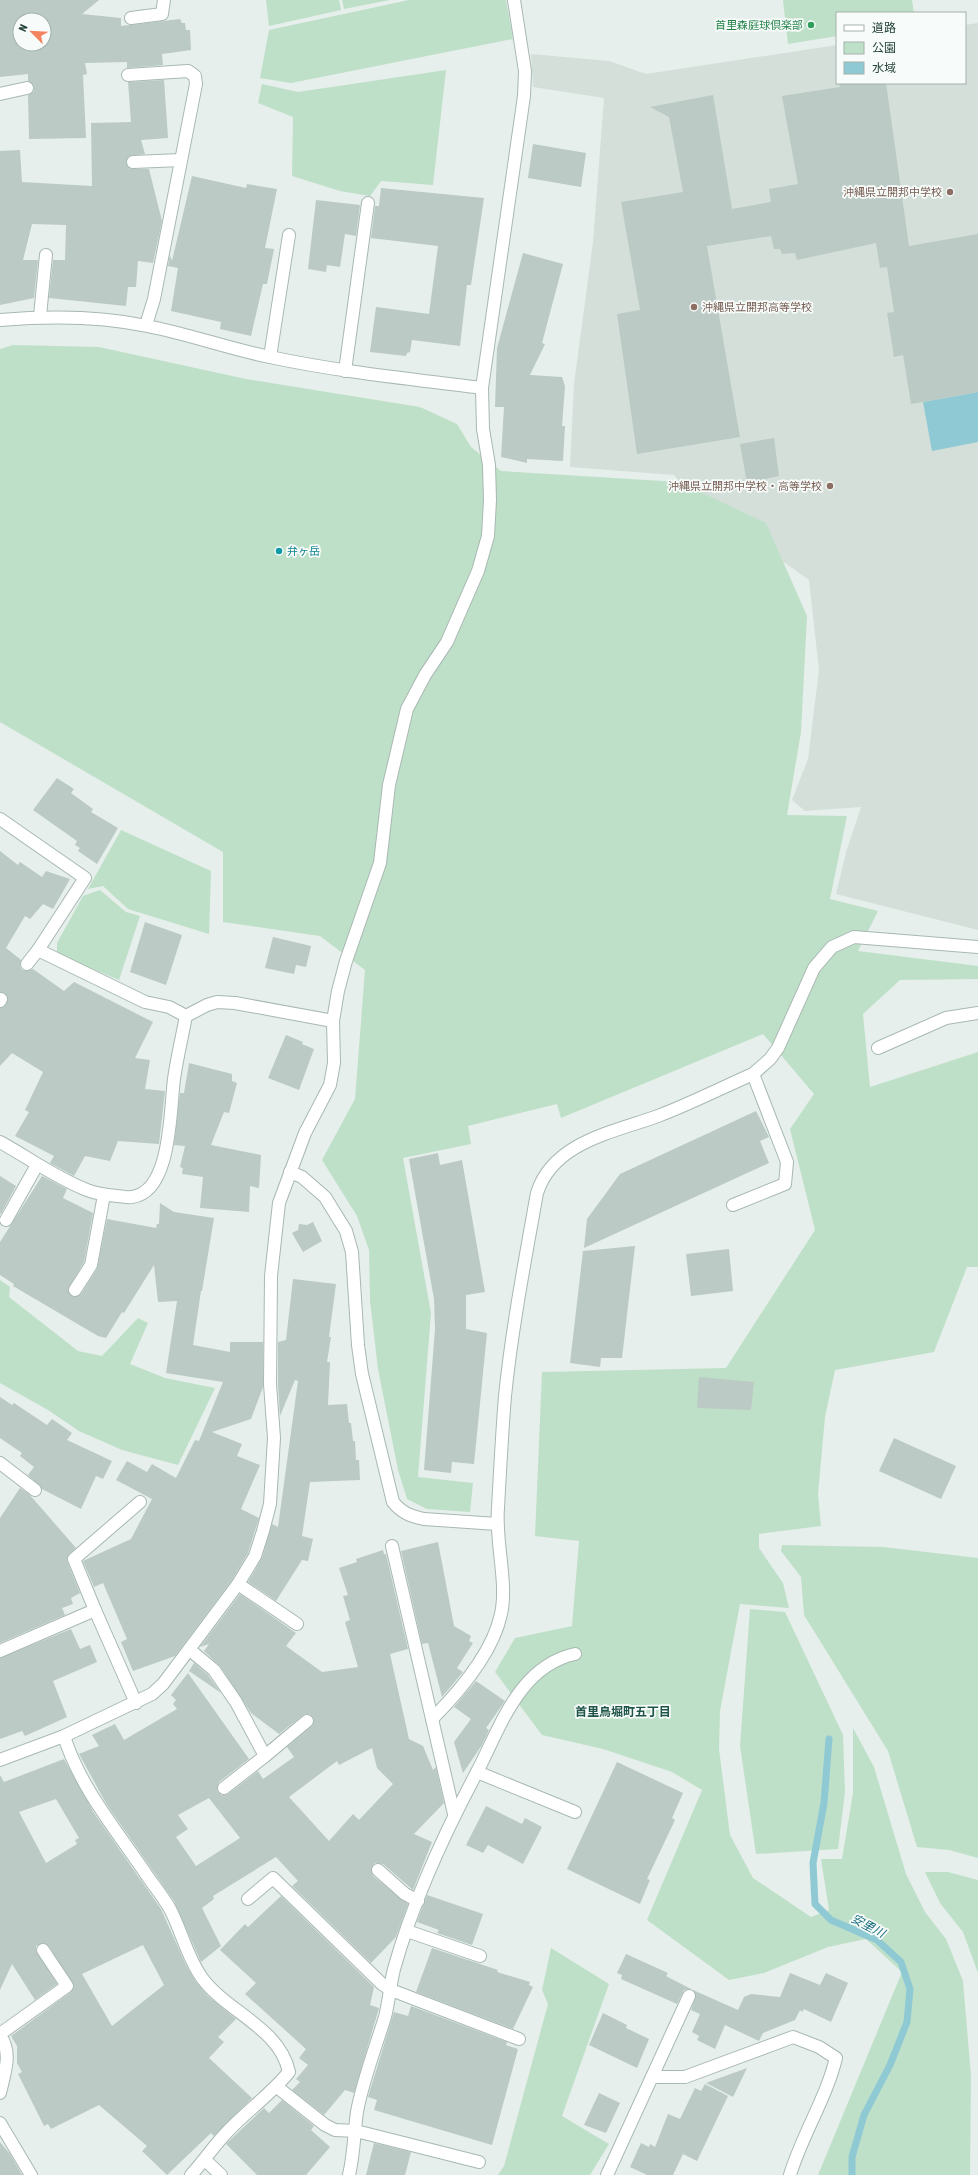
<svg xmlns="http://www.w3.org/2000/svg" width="978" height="2175" font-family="'Asap Condensed','Noto Sans JP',sans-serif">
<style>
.built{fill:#d4dfda}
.green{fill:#bfe0c8}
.water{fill:#8ec9d4}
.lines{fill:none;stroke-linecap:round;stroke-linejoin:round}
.stream{stroke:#8ec9d4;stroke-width:7}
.building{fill:#bbcac4;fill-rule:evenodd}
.lane-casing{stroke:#a8b8b2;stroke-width:14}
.street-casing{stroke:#a8b8b2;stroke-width:14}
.lane{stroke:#fff;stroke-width:12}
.street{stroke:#fff;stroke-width:12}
.leisure-dot{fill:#2e9e5b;stroke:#f7fbf9;stroke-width:1.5}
.education-dot{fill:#8d6e63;stroke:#f7fbf9;stroke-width:1.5}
.culture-dot{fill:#0f9aa8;stroke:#f7fbf9;stroke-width:1.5}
.labels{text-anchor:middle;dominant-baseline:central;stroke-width:3.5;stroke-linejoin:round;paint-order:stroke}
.leisure-label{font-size:11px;fill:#27864d;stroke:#f7fbf9;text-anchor:end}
.education-label{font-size:11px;fill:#785e54;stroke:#f7fbf9;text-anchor:end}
.culture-label{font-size:11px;fill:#0d838f;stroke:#f7fbf9;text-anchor:start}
.neighbourhood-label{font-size:12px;font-weight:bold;fill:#1f5548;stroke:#f7fbf9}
.water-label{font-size:12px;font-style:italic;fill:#1c6f80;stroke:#f7fbf9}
</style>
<rect width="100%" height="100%" fill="#e6efeb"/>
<polygon class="built" points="978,23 978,930 836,894 847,849 861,807 805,811 792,800 808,759 819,670 809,580 692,497 674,475 570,467 574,384 593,242 604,98 533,87 531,54 609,61 646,74 837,45 837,83 965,83 965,25"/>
<g class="green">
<polygon points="266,0 339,0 341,10 269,26"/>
<polygon points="342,0 390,0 344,9"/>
<polygon points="409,0 506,0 513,39 291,83 260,78 269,30"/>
<polygon points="783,0 912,0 914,13 837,13 837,36 788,44"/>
<polygon points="446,70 433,185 381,181 370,196 340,191 292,176 293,117 258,103 262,84 298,92"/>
<polygon points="13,345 99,347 246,379 420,407 457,424 471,447 501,471 679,482 766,523 807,616 801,732 787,815 847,816 830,899 878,911 858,951 978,966 978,979 900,980 863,1014 870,1087 978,1052 978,1267 967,1267 934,1352 835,1370 825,1417 818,1494 821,1526 759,1534 759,1548 783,1583 789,1608 740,1604 720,1711 719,1749 730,1835 753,1878 811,1917 829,1910 821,1859 842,1859 853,1793 853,1728 874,1767 906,1874 925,1912 946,1939 963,1981 971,2076 970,2175 818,2175 902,1972 866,1939 828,1947 764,1973 729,1980 647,1920 702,1790 672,1772 603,1749 542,1735 495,1672 515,1638 572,1626 579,1541 535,1536 542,1372 726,1368 815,1230 790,1129 814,1094 763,1034 561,1118 557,1104 468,1126 471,1144 403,1158 431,1313 418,1477 473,1483 470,1512 427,1509 407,1499 398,1470 378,1369 370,1301 369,1250 357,1216 322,1160 355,1099 365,970 320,936 223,922 223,852 0,722 0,349"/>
<polygon points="121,830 211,871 209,934 128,909 103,886 88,889"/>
<polygon points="100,890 126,912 140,916 119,980 57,954 57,943 83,896"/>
<polygon points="0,1280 10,1287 9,1297 78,1351 102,1356 138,1318 148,1323 130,1364 165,1378 215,1388 178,1465 122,1450 79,1431 48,1410 0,1383"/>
<polygon points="782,1545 883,1547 978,1558 978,1858 949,1850 917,1847 888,1751 804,1615 801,1577 781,1551"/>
<polygon points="750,1609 785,1612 843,1735 845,1792 838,1849 756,1854 740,1746"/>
<polygon points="925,1872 948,1872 978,1880 978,1973 963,1932 940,1903"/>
<polygon points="551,1948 609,1984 562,2116 609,2144 590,2175 498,2175 504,2166 548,2004 542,1990"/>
</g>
<polygon class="water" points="978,392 978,442 932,451 923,402"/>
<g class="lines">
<polyline class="stream" points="829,1739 824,1803 813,1863 815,1904 831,1920 877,1940 901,1962 910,1989 907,2022 890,2065 864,2115 852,2157 852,2175"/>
</g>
<g class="building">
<path d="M 0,0 L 99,0 L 82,14 L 121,18 L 121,26 L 180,19 L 182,23 L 185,23 L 186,30 L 190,30 L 191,50 L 162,54 L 163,65 L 127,68 L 127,62 L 85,63 L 87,74 L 83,75 L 86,138 L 29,139 L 28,95 L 34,91 L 34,86 L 28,81 L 28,74 L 0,77 ZM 20,20 L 44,20 L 44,44 L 20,44 Z"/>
<polygon points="164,80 168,138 141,140 145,154 129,156 126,162 130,169 149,169 162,221 153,263 138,261 136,287 128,287 126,306 49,298 53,260 65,260 66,225 32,224 23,260 38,260 34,298 0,305 0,151 20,150 22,182 92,186 91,123 131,122 128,82"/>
<polygon points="839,83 886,83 909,246 978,234 978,392 911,404 903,355 894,357 887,313 894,312 887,267 880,268 876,243 797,260 795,253 782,254 780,249 774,249 771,236 707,246 740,437 637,454 617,314 640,310 621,202 683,192 669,117 650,107 713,95 732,209 771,202 769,189 798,184 782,96 840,87"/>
<polygon points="533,144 586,153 581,187 528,178"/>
<polygon points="192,176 246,188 247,184 277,189 265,248 274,249 267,284 263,284 251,336 220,329 221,322 171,311 178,268 168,266 170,255 172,261"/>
<polygon points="381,188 484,198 471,285 467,285 460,346 412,340 410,352 407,353 406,356 370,352 376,307 429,314 438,246 371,238 375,206 379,206"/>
<polygon points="316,200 360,205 356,236 345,234 340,267 327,265 326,272 308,269"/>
<polygon points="523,253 563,264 542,343 545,344 530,375 562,377 565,386 562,426 565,426 563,461 527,459 527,463 501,457 504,407 495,407 497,348"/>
<polygon points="774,438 779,476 747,483 740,444"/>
<polygon points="57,778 74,789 71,793 93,809 91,812 118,828 97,864 78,851 80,848 75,845 77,841 33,810"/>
<polygon points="0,851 18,865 20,862 42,877 46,871 70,879 53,909 43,904 30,919 25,916 6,948 21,960 20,966 22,970 26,971 33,969 64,991 74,982 153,1022 135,1058 150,1060 145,1089 165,1091 159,1144 118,1141 110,1161 85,1156 74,1176 50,1163 54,1156 15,1136 29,1112 25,1110 43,1072 12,1053 0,1066 0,1008 4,1007 8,999 5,993 0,992"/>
<polygon points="145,922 182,935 166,985 130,972"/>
<polygon points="273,937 311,946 306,967 296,965 294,974 265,968"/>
<polygon points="286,1035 303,1042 302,1044 314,1049 299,1090 268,1078"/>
<polygon points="189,1063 232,1074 232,1081 237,1083 229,1113 224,1112 211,1145 261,1155 259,1188 250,1186 249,1212 200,1208 203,1177 182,1174 183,1168 180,1167 185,1146 174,1145 180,1093 184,1093"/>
<polygon points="756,1111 769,1137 760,1141 769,1163 584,1248 587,1219 620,1174"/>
<polygon points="438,1153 440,1165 462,1160 485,1292 466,1295 466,1329 487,1333 474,1464 452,1462 451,1473 424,1470 435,1329 434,1299 409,1159"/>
<polygon points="0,1176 16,1186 1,1214 0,1213"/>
<polygon points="42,1176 67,1189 63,1198 93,1213 84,1262 68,1289 71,1296 75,1297 81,1294 97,1269 107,1219 156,1228 157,1224 159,1224 160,1203 174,1212 214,1218 202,1291 201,1291 193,1345 230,1352 230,1342 263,1342 263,1387 251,1419 212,1432 242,1444 237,1456 260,1465 241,1509 259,1518 248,1553 232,1580 175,1656 133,1671 121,1642 127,1639 103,1583 94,1587 83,1561 131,1539 152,1499 116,1480 127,1461 147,1472 152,1464 176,1478 195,1440 199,1441 223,1382 166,1373 177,1301 158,1302 154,1265 124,1313 122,1312 106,1338 98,1336 13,1286 14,1284 0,1275 0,1242"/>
<polygon points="313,1222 322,1241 303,1252 292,1233 298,1230 299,1224 307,1225"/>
<polygon points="635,1246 622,1358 601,1358 600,1367 570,1363 583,1251"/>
<polygon points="729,1249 733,1291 691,1296 686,1254"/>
<polygon points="293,1279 336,1284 329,1337 331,1337 327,1362 330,1362 328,1405 347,1404 349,1423 351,1423 353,1441 355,1441 356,1460 359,1460 360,1480 310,1482 302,1536 313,1539 308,1561 302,1560 276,1601 248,1582 262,1558 272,1524 278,1527 298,1381 295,1380 280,1416 278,1384 278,1342 286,1340"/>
<polygon points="699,1377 754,1382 751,1410 697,1408"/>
<polygon points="0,1397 12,1405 14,1403 47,1425 52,1419 72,1433 67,1440 112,1461 103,1479 96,1476 81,1509 42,1489 28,1475 34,1467 20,1456 22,1453 0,1438"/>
<polygon points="894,1438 956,1466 941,1499 879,1471"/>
<polygon points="20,1488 29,1494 76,1548 69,1554 67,1561 80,1593 71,1598 73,1604 62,1608 65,1615 0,1643 0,1518"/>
<polygon points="438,1542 454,1626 471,1636 469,1641 473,1643 457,1668 463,1672 442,1697 428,1643 422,1644 401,1551"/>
<path d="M 383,1550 L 384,1554 L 386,1554 L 408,1649 L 390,1654 L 409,1739 L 423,1746 L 433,1770 L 436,1767 L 444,1803 L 414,1834 L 432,1842 L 413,1890 L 383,1864 L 375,1863 L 371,1868 L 373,1876 L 408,1904 L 396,1937 L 371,1963 L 292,1886 L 298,1881 L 276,1857 L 213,1896 L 214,1899 L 202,1908 L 221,1946 L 201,1962 L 174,1901 L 107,1805 L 79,1754 L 99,1746 L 92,1735 L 115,1724 L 124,1740 L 177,1709 L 173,1704 L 176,1700 L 171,1695 L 188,1673 L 249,1759 L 219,1782 L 217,1789 L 218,1792 L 222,1795 L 228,1794 L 258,1771 L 263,1779 L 294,1757 L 287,1747 L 312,1726 L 314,1720 L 313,1717 L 309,1714 L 303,1715 L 279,1734 L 251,1713 L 220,1666 L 204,1651 L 209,1644 L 200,1647 L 240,1594 L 296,1633 L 286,1646 L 322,1672 L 358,1667 L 345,1622 L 350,1620 L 343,1596 L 348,1595 L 339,1568 L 357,1562 L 356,1559 ZM 372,1748 L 377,1768 L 393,1784 L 359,1820 L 353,1814 L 329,1841 L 289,1797 L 337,1761 L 339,1765 ZM 209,1798 L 240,1838 L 196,1866 L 176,1837 L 188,1829 L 178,1815 Z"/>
<polygon points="71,1629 80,1649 90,1645 97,1662 53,1681 67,1717 25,1736 22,1731 0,1739 0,1658"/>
<polygon points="194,1663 208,1675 221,1693 189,1671"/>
<polygon points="476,1681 505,1701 486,1728 489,1730 482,1745 463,1773 454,1742 471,1719 454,1707"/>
<path d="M 64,1759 L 94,1813 L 161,1909 L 186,1965 L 196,1982 L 208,1996 L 236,2019 L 218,2037 L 224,2042 L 209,2058 L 252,2098 L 214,2136 L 211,2133 L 167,2175 L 142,2151 L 147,2146 L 99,2105 L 51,2129 L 48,2124 L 44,2126 L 18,2074 L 22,2072 L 17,2063 L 17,2046 L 11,2036 L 71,1992 L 74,1986 L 49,1946 L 43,1943 L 36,1946 L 36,1951 L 57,1984 L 35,2000 L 12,1964 L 0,1990 L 0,1775 L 4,1782 ZM 56,1799 L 79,1838 L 75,1840 L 77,1844 L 46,1863 L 19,1812 ZM 143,1945 L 164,1985 L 112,2026 L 82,1974 Z"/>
<polygon points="617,1762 683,1793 672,1818 675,1820 647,1879 650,1880 640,1904 567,1869"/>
<polygon points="486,1806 522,1824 525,1818 542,1827 523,1864 488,1845 483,1853 466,1845"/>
<polygon points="427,1895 483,1914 472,1945 437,1933 439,1930 417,1922"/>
<polygon points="281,1896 374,1987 370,2005 379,2008 354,2093 345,2090 324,2115 292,2090 300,2082 296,2079 308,2065 299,2058 306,2049 245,1994 256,1983 220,1950 245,1924 248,1927"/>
<polygon points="432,1948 498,1970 497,1972 530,1982 529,1985 533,1987 513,2029 416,1992"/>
<polygon points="626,1954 668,1973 666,1976 691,1989 684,1990 677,2004 621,1979 622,1975 617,1973"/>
<polygon points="790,1973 820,1985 826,1973 848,1983 831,2022 804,2009 802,2012 800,2010 795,2020 763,2033 759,2041 725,2025 715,2049 697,2040 699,2036 692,2032 700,2014 691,2010 696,1996 693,1990 738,2010 744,1997 751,1994 780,1997"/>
<polygon points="411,2006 507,2042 506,2045 518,2049 492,2145 374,2110 377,2100 368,2097 394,2012 408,2016"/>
<polygon points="603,2013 627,2025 626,2028 649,2039 637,2068 589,2045"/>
<polygon points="747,2068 733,2097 706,2083"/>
<polygon points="705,2084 728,2096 697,2161 683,2154 673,2175 647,2175 630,2167 641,2143 649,2147 650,2144 655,2147 668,2114 680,2119 695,2088 701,2091"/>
<polygon points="599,2093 620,2103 606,2133 584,2125"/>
<polygon points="282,2100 314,2126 311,2130 330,2147 306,2175 257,2175 226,2144 264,2108 269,2113"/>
<polygon points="0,2142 10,2154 22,2175 0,2175"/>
<polygon points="374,2143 411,2152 405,2175 366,2175"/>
</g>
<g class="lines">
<g class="lane-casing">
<g id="lane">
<polyline points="878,1048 946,1018 978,1013"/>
<polyline points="733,1205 785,1184 787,1162 753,1074"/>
</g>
</g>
<g class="street-casing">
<g id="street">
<polyline points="131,18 162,14 164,0"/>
<polyline points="128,75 188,71 195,76 196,84 154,299 146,325"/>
<polyline points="0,94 27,88"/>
<polyline points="133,162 181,160"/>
<polyline points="40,316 46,255"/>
<path d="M 0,320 C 48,316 100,316 147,326 C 189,334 229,349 270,357 C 340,372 412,379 482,388"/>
<polyline points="270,357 289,235"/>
<polyline points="345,371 368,203"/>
<polyline points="0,819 85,878 38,950 145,1002 169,1007 186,1016"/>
<polyline points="27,964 38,950"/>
<polyline points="0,1001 1,999"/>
<path d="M 0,1142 C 29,1158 56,1178 87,1190 C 97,1194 107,1195 117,1196 C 122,1196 127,1198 132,1197 C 172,1192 170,1108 174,1079 C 177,1058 182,1037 186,1016 L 207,1005 L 217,1002 L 235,1003 L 333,1021"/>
<path d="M 290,1172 L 302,1177 L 325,1197 L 346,1231 L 352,1252 L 358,1345 L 362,1374 L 393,1502 C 402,1513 410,1516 424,1519 L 497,1524"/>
<polyline points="6,1220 37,1165"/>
<polyline points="75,1290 91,1265 104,1195"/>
<polyline points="0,1463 35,1490"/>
<polyline points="392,1546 454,1814"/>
<polyline points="238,1584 297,1624"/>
<polyline points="95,1610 74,1559 140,1502"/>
<polyline points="190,1650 214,1670 236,1702 265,1756 307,1721"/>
<polyline points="0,1651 95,1610 136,1703"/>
<path d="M 432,1719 C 459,1692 493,1652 501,1614 C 508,1583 495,1541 498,1508 C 500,1471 502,1433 505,1396 C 512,1328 525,1260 537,1193 C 553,1142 614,1132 658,1116 C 690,1104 721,1088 753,1074 L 770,1059 L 778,1048 L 814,968 L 832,947 L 854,937 L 978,947"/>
<path d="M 64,1736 C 80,1788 118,1832 148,1877 C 155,1887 164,1898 170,1909 C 182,1932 187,1957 202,1978 C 227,2012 280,2028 289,2072 C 271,2094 248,2110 229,2130 C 215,2144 204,2161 191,2175"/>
<polyline points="0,1760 64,1736 152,1694 163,1684 238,1584 255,1556 263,1531 270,1504 274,1438 270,1384 271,1276 279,1203 305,1133 330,1085 334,1063 333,1021 338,991 346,961 380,863 389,785 407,709 425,675 447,642 478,571 488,536 490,500 489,465 483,429 482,388 524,96 525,71 514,0"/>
<polyline points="477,1772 575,1812"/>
<polyline points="224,1788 265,1756"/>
<polyline points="378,1870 405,1894 418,1901"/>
<polyline points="248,1899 273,1878 382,1984 391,1990 519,2039"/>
<polyline points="407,1931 480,1956"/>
<polyline points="0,2034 67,1986 43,1950"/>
<path d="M 0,2036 C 13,2052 4,2075 0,2093"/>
<path d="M 652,2077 L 685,2077 L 793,2037 L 819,2047 L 836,2058 C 826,2099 802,2135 790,2175"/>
<polyline points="277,2087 325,2125 335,2130 356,2131 479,2162"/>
<polyline points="0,2123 31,2175"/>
<polyline points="205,2160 221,2175"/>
<path d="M 349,2175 C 354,2154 354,2133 357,2112 C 362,2083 376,2046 385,2017 C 389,2001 390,1985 394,1969 C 413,1901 444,1834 477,1772 C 500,1728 519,1666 575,1654"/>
<polyline points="607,2175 689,1996"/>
</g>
</g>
<use href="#lane" class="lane"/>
<use href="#street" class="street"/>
</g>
<circle class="leisure-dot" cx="811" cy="25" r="4"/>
<g class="education-dot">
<circle cx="950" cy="192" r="4"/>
<circle cx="694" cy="307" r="4"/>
<circle cx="830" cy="486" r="4"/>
</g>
<circle class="culture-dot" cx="279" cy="551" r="4"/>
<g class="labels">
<g class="leisure-label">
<text x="803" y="25">首里森庭球倶楽部</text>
</g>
<g class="education-label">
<text x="942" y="192">沖縄県立開邦中学校</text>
<text x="702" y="307" text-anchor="start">沖縄県立開邦高等学校</text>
<text x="822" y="486">沖縄県立開邦中学校・高等学校</text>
</g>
<g class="culture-label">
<text x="287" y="551">弁ヶ岳</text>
</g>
<g class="neighbourhood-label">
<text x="623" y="1712">首里鳥堀町五丁目</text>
</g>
<g class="water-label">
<text transform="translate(868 1926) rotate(28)">安里川</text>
</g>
</g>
<rect x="836" y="12" width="130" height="72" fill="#f7fbf9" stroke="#a3b1ad"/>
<rect x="844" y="25" width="20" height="6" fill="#ffffff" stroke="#a3b1ad"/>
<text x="872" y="32" font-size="12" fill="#24423a">道路</text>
<rect x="844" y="42" width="20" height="12" fill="#bfe0c8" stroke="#a3b1ad"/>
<text x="872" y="52" font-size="12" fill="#24423a">公園</text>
<rect x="844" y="62" width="20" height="12" fill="#8ec9d4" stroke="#a3b1ad"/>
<text x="872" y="72" font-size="12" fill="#24423a">水域</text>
<g transform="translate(32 32) rotate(294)"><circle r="19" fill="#f7fbf9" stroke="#a3b1ad"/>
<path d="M0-3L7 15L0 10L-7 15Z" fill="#f4845f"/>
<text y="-6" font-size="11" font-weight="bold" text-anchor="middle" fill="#24423a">N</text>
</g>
</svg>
